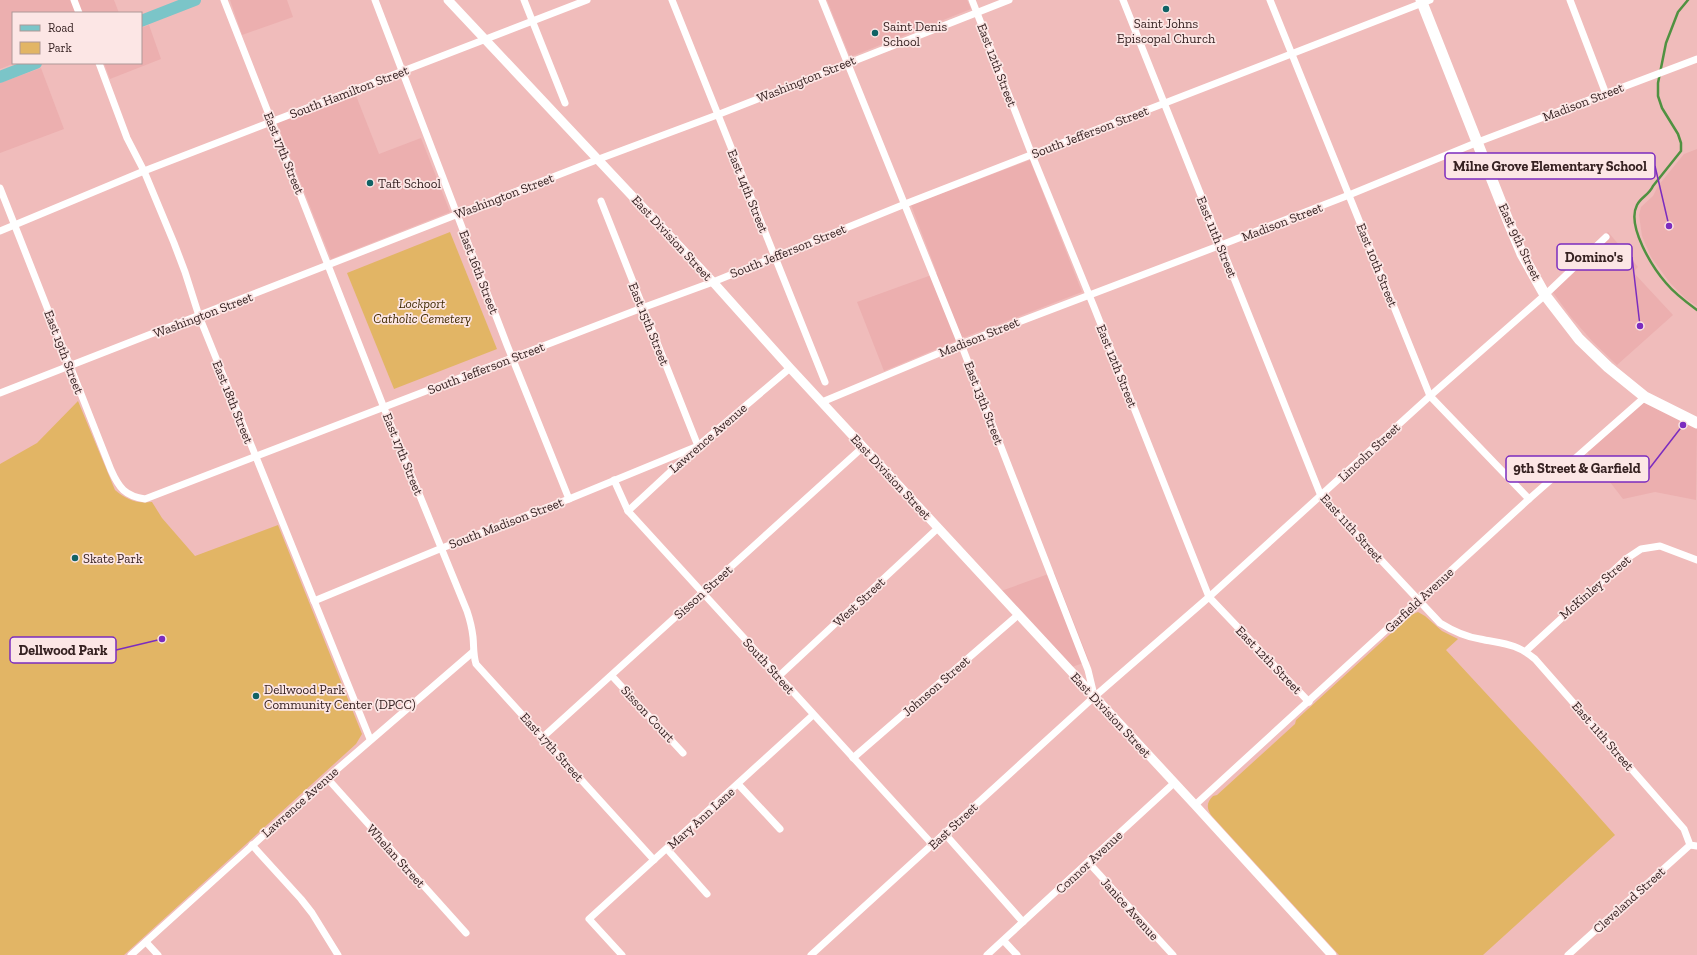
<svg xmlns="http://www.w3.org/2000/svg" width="1697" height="955" font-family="'Zilla Slab',serif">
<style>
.built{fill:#ecafaf}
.green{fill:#e2b565}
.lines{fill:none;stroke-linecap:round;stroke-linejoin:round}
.stream{stroke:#509141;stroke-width:2.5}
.minor{stroke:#fff;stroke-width:7}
.tertiary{stroke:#fff;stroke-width:9}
.secondary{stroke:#fff;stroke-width:11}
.primary{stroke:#7bc5c8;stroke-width:12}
.poi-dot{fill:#116265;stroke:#fce6e5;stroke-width:1.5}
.labels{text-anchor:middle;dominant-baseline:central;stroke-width:3.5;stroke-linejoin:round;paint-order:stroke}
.poi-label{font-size:13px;fill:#362222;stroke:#fce6e5;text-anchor:start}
.street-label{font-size:13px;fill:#362222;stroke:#fce6e5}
.park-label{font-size:13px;font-style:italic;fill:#3f2a00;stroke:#fce6e5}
.leader{fill:none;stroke:#7b2cbf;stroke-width:1.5}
.callout-dot{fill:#7b2cbf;stroke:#fce6e5;stroke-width:1.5}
.callout{fill:#fce6e5;stroke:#7b2cbf;stroke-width:1.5}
.callout-label{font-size:14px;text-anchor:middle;font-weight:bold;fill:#362222}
</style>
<rect width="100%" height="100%" fill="#f0bcbb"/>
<g class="built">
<polygon points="0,0 114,0 119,13 13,13 13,63 15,63 0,69"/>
<polygon points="230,0 287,0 293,17 242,35"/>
<polygon points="827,0 967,0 971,9 850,57"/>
<polygon points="149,25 161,59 110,79 104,63 141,63 141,28"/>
<polygon points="41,68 64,129 0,153 0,83"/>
<polygon points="355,93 379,154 421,138 450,212 331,259 277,123"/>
<polygon points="1697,149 1697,306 1686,299 1670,283 1651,257 1642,236 1639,215 1641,207 1653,196 1658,186 1684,154"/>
<polygon points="1030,160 1082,292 965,337 884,371 857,302 937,273 911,205"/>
<polygon points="1608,232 1638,267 1633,272 1673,315 1617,365 1593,342 1571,317 1549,287"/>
<polygon points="1647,400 1697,425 1696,500 1655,492 1623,499 1587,452"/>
<polygon points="1054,572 1089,661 1072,667 1001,591"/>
</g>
<g class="green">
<polygon points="450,232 497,349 394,389 347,273"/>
<path d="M 78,401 L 115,490 C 127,500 137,504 152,502 L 162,518 L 195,556 L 278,525 L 362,734 L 356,744 L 124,955 L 0,955 L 0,464 L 37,443 Z"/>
<path d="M 1418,612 L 1425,616 L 1442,631 L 1458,639 L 1446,650 L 1558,771 L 1615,835 L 1483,955 L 1339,955 L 1211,815 C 1206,807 1207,802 1213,796 L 1217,795 L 1295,724 L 1296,720 L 1411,615 Z"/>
</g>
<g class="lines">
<path class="stream" d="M 1688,0 L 1678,12 L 1666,43 L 1658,83 L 1658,96 L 1662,108 L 1678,134 L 1681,143 L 1681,151 L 1653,186 C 1649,195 1641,197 1637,205 C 1626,226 1653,268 1666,283 C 1675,294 1686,302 1697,310"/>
<g class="minor">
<polyline points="74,0 79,13"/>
<path d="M 224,0 L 384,408 L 467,611 C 470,620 472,628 473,637 C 474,647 473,654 476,664 L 654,860"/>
<polyline points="375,0 507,345 569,499"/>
<polyline points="524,0 565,103"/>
<polyline points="672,0 825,382"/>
<polyline points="822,0 961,344 1088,670 1094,695"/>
<polyline points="972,0 1032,155 1094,307 1209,597 1309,702"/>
<path d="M 1123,0 L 1321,496 L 1440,623 C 1453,631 1466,637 1480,639 C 1503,644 1516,643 1535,659 L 1684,829 L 1690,845 L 1697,846"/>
<polyline points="1270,0 1430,396 1529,499"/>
<polyline points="1570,0 1606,94"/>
<polyline points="99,63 127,138 144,171 174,243 185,272 199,316 370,739"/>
<path d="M 0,188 L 111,470 C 119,488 125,496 145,499 L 642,308 L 713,282 L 905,204 L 1430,0"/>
<polyline points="0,231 144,171 587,0"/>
<polyline points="0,393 599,159 717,115 1009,0"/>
<polyline points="822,402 961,344 1221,245 1349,195 1478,142 1697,59"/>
<polyline points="614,480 628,511 933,845"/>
<polyline points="628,511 698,446 790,368"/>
<polyline points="314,601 442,548 569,499 698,446 601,201"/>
<polyline points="1526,651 1626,559 1641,549 1660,546 1697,560"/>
<polyline points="612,676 683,753"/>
<polyline points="779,676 938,528"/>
<polyline points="543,737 863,447"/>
<polyline points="853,758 1018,615"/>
<polyline points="327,778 466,933"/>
<polyline points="738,784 780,829"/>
<polyline points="1195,805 1529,499 1645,397"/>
<polyline points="945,834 1023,922"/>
<polyline points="252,845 301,899 312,913 338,955"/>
<polyline points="667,849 707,894"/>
<polyline points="1088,862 1173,955"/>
<polyline points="1004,941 1017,955"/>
<polyline points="146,942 158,955"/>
<polyline points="131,955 327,778 473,652"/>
<polyline points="622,955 589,919 813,715"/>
<polyline points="811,955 1094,697 1209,597 1430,396 1545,295 1606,237"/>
<polyline points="987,955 1174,783"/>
<polyline points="1568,955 1690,845"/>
</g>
<polyline class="tertiary" points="448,0 713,282 790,368 1195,805 1332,955"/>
<polyline class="secondary" points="1421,0 1509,223 1522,254 1545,295 1579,339 1608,367 1645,397 1697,423"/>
<g class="primary">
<polyline points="141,21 195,0"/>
<polyline points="0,77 36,63"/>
</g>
</g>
<g class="poi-dot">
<circle cx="1166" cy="9" r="4"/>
<circle cx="875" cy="33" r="4"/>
<circle cx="370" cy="183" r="4"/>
<circle cx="75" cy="558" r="4"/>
<circle cx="256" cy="696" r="4"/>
</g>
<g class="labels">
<g class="poi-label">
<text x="1166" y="23" text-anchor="middle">Saint Johns<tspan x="1166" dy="15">Episcopal Church</tspan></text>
<text x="883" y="26">Saint Denis<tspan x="883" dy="15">School</tspan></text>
<text x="378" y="183">Taft School</text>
<text x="83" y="558">Skate Park</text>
<text x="264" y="689">Dellwood Park<tspan x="264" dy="15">Community Center (DPCC)</tspan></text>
</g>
<g class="street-label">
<text transform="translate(997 65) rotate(69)">East 12th Street</text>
<text transform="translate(806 79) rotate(-22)">Washington Street</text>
<text transform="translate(349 92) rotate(-21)">South Hamilton Street</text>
<text transform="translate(1583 102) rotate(-21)">Madison Street</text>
<text transform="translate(1090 132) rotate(-21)">South Jefferson Street</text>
<text transform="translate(284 153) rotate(68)">East 17th Street</text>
<text transform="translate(748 191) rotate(68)">East 14th Street</text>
<text transform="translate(504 196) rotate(-21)">Washington Street</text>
<text transform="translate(1282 222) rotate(-21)">Madison Street</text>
<text transform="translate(1217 237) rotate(68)">East 11th Street</text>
<text transform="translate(672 238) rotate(47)">East Division Street</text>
<text transform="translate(1520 242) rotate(65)">East 9th Street</text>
<text transform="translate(788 251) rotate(-22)">South Jefferson Street</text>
<text transform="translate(1377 265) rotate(68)">East 10th Street</text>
<text transform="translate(479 272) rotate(69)">East 16th Street</text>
<text transform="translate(203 315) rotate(-21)">Washington Street</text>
<text transform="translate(649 324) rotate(68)">East 15th Street</text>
<text transform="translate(979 337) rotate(-22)">Madison Street</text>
<text transform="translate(64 352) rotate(69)">East 19th Street</text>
<text transform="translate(1117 366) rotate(68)">East 12th Street</text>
<text transform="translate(486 368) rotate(-21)">South Jefferson Street</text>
<text transform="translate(233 402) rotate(68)">East 18th Street</text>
<text transform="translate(984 403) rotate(69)">East 13th Street</text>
<text transform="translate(708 438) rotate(-41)">Lawrence Avenue</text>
<text transform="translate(1369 452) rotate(-43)">Lincoln Street</text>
<text transform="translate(403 454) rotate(68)">East 17th Street</text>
<text transform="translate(891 477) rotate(47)">East Division Street</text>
<text transform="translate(506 523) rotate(-21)">South Madison Street</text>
<text transform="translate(1352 528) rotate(48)">East 11th Street</text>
<text transform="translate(1595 587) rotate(-41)">McKinley Street</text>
<text transform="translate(703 592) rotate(-42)">Sisson Street</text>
<text transform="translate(1419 600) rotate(-43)">Garfield Avenue</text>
<text transform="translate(859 602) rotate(-43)">West Street</text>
<text transform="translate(1269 660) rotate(46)">East 12th Street</text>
<text transform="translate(769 666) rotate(48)">South Street</text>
<text transform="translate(936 686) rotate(-41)">Johnson Street</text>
<text transform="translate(648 714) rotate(47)">Sisson Court</text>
<text transform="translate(1111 715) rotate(47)">East Division Street</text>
<text transform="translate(1603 736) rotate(49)">East 11th Street</text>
<text transform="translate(552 747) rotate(48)">East 17th Street</text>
<text transform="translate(300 802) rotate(-42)">Lawrence Avenue</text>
<text transform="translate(701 818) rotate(-42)">Mary Ann Lane</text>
<text transform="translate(953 826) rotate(-43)">East Street</text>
<text transform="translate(396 856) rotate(48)">Whelan Street</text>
<text transform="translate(1089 862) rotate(-43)">Connor Avenue</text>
<text transform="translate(1629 900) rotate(-42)">Cleveland Street</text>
<text transform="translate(1130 909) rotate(48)">Janice Avenue</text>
</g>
<g class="park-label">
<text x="422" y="303">Lockport<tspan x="422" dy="15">Catholic Cemetery</tspan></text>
</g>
</g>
<path class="leader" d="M1669 226L1655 166M1640 326L1632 257M1683 425L1649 469M162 639L116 650"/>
<g class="callout-dot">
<circle cx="1669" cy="226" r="4"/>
<circle cx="1640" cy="326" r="4"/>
<circle cx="1683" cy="425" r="4"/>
<circle cx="162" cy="639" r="4"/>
</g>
<g class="callout">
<rect x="1445" y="153" width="210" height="26" rx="4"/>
<rect x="1557" y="244" width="75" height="26" rx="4"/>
<rect x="1506" y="456" width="143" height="26" rx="4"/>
<rect x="10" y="637" width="106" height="26" rx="4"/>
</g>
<g class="callout-label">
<text x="1550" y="171">Milne Grove Elementary School</text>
<text x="1594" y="262">Domino's</text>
<text x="1577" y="473">9th Street &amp; Garfield</text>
<text x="63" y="655">Dellwood Park</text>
</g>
<rect x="12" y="12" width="130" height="52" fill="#fce6e5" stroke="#ad9897"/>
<rect x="20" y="25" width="20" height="6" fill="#7bc5c8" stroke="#ad9897"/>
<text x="48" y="32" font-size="12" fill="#362222">Road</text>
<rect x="20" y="42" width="20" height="12" fill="#e2b565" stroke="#ad9897"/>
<text x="48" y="52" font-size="12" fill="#362222">Park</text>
</svg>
